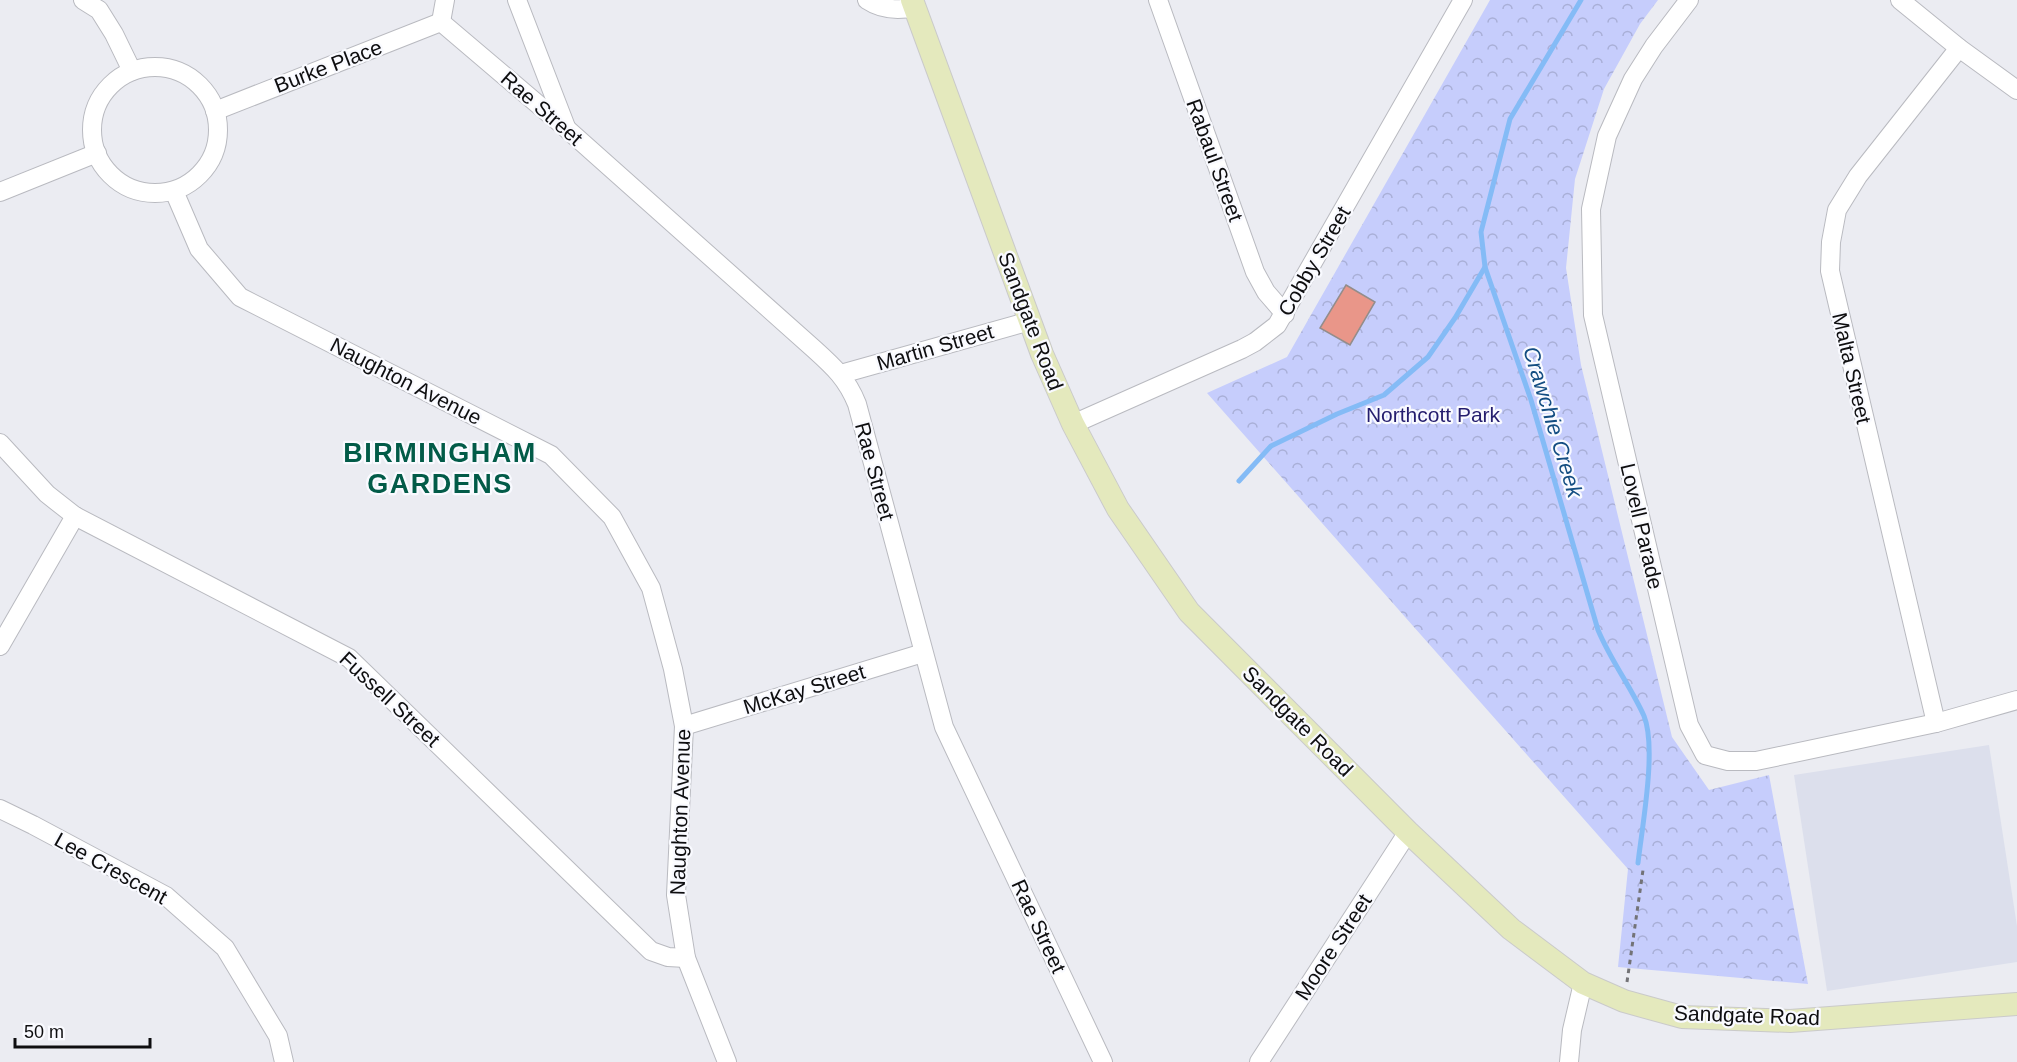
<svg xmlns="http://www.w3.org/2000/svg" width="2017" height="1062" font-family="Helvetica,sans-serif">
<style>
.built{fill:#dcdfec}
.park{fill:url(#park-crowns)}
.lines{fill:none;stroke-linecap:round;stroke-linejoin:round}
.stream{stroke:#84bbf6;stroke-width:5}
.building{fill:#e99689;stroke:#938d8b;stroke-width:1.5}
.minor-casing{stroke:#b9bac0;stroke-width:20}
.major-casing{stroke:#cacaca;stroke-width:24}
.path{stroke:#737377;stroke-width:3;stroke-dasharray:4.5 4.5;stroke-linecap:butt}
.minor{stroke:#fff;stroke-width:18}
.major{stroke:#e4e9bd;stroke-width:22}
.labels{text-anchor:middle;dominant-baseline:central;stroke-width:4.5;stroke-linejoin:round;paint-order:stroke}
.street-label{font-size:21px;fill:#0e0e10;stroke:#f9faff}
.park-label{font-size:21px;fill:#241d6e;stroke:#f9faff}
.water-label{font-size:22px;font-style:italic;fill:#134d82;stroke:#f9faff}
.district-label{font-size:27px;font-weight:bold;letter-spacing:1.5px;fill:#025b48;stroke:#f9faff}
</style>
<defs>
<pattern id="park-crowns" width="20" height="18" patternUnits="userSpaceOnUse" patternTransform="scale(1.5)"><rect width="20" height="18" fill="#c6cdfc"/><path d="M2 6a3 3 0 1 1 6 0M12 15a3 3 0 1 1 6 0" fill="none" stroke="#a9afd7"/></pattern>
</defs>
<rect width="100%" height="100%" fill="#ebecf2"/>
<polygon class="built" points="1989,745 2017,926 2017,962 1827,991 1794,775"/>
<polygon class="park" points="1490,0 1658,0 1640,24 1604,89 1575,179 1566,268 1581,365 1672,737 1709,790 1769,775 1808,984 1618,967 1628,869 1207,393 1287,357"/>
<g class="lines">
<g class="stream">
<path d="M 1581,0 L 1510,119 L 1481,232 L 1485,267 L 1531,400 L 1598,630 C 1611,661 1631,687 1644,716 C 1657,748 1642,827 1638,863"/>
<polyline points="1239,481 1271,446 1337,414 1384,395 1428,357 1455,318 1485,267"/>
</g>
</g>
<polygon class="building" points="1346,285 1375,302 1350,345 1320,328"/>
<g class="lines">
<g class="minor-casing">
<g id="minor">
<polyline points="83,0 99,10 114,34 132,71"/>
<polyline points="517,0 566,127"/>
<path d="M 867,0 C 882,10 897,11 915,7"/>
<polyline points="1158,0 1255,272 1266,292 1285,314"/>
<polyline points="1689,0 1654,46 1633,79 1607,136 1591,209 1593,315 1689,725 1705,755 1728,761 1756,761 1936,723 2017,700"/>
<polyline points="1900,0 1959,48 2017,90"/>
<path d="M 441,22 L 567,129 L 814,349 C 834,367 847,379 857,404 L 944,727 L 1103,1062"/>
<polyline points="441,22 445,0"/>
<circle cx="155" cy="130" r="63"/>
<polyline points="215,111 441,22"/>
<polyline points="174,191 199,249 240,297 551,455 612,517 651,588 673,669 684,726 676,895 686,958 727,1062"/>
<polyline points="0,192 97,153"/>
<polyline points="841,374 1030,321"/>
<polyline points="1073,424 1242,349 1255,342 1277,325 1463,0"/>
<polyline points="0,443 47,494 75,516 349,658 651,951 668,957 686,958"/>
<polyline points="0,646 75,516"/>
<polyline points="1936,723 1830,271 1831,242 1837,210 1858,176 1959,48"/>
<polyline points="684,726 923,653"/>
<polyline points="0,809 33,825 166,896 225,948 278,1036 284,1062"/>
<polyline points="1259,1062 1408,832"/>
<polyline points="1569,1062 1572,1030 1583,983"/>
</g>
</g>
<g class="major-casing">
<polyline id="major" points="912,0 1042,354 1073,424 1118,509 1189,612 1408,832 1511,929 1583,983 1624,1001 1682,1017 1790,1021 2017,1004"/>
</g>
<polyline class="path" points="1627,982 1643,870"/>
<use href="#minor" class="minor"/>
<use href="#major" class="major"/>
</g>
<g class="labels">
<g class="street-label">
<text transform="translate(328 66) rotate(-21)">Burke Place</text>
<text transform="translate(542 108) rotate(41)">Rae Street</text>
<text transform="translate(1215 160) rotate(70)">Rabaul Street</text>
<text transform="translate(1314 261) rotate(-60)">Cobby Street</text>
<text transform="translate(1031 321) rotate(69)">Sandgate Road</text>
<text transform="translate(935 347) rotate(-16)">Martin Street</text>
<text transform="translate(1852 368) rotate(77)">Malta Street</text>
<text transform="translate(406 381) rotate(27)">Naughton Avenue</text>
<text transform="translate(875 471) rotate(75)">Rae Street</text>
<text transform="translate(1642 526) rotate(77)">Lovell Parade</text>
<text transform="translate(804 689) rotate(-17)">McKay Street</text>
<text transform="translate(390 699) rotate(43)">Fussell Street</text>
<text transform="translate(1298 721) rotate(45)">Sandgate Road</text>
<text transform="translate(680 812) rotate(-88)">Naughton Avenue</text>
<text transform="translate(111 868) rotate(29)">Lee Crescent</text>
<text transform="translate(1039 926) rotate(65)">Rae Street</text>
<text transform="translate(1333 947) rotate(-57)">Moore Street</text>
<text transform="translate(1747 1015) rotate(2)">Sandgate Road</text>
</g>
<g class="park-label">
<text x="1433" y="414">Northcott Park</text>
</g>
<g class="water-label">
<text transform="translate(1553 422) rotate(73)">Crawchie Creek</text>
</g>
<g class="district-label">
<text x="440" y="453">BIRMINGHAM<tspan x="440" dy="31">GARDENS</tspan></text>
</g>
</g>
<path d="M15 1038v9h135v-9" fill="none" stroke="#0e0e10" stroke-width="3"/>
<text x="24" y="1038" font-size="18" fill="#0e0e10" stroke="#f9faff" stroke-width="4.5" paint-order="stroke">50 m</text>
</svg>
